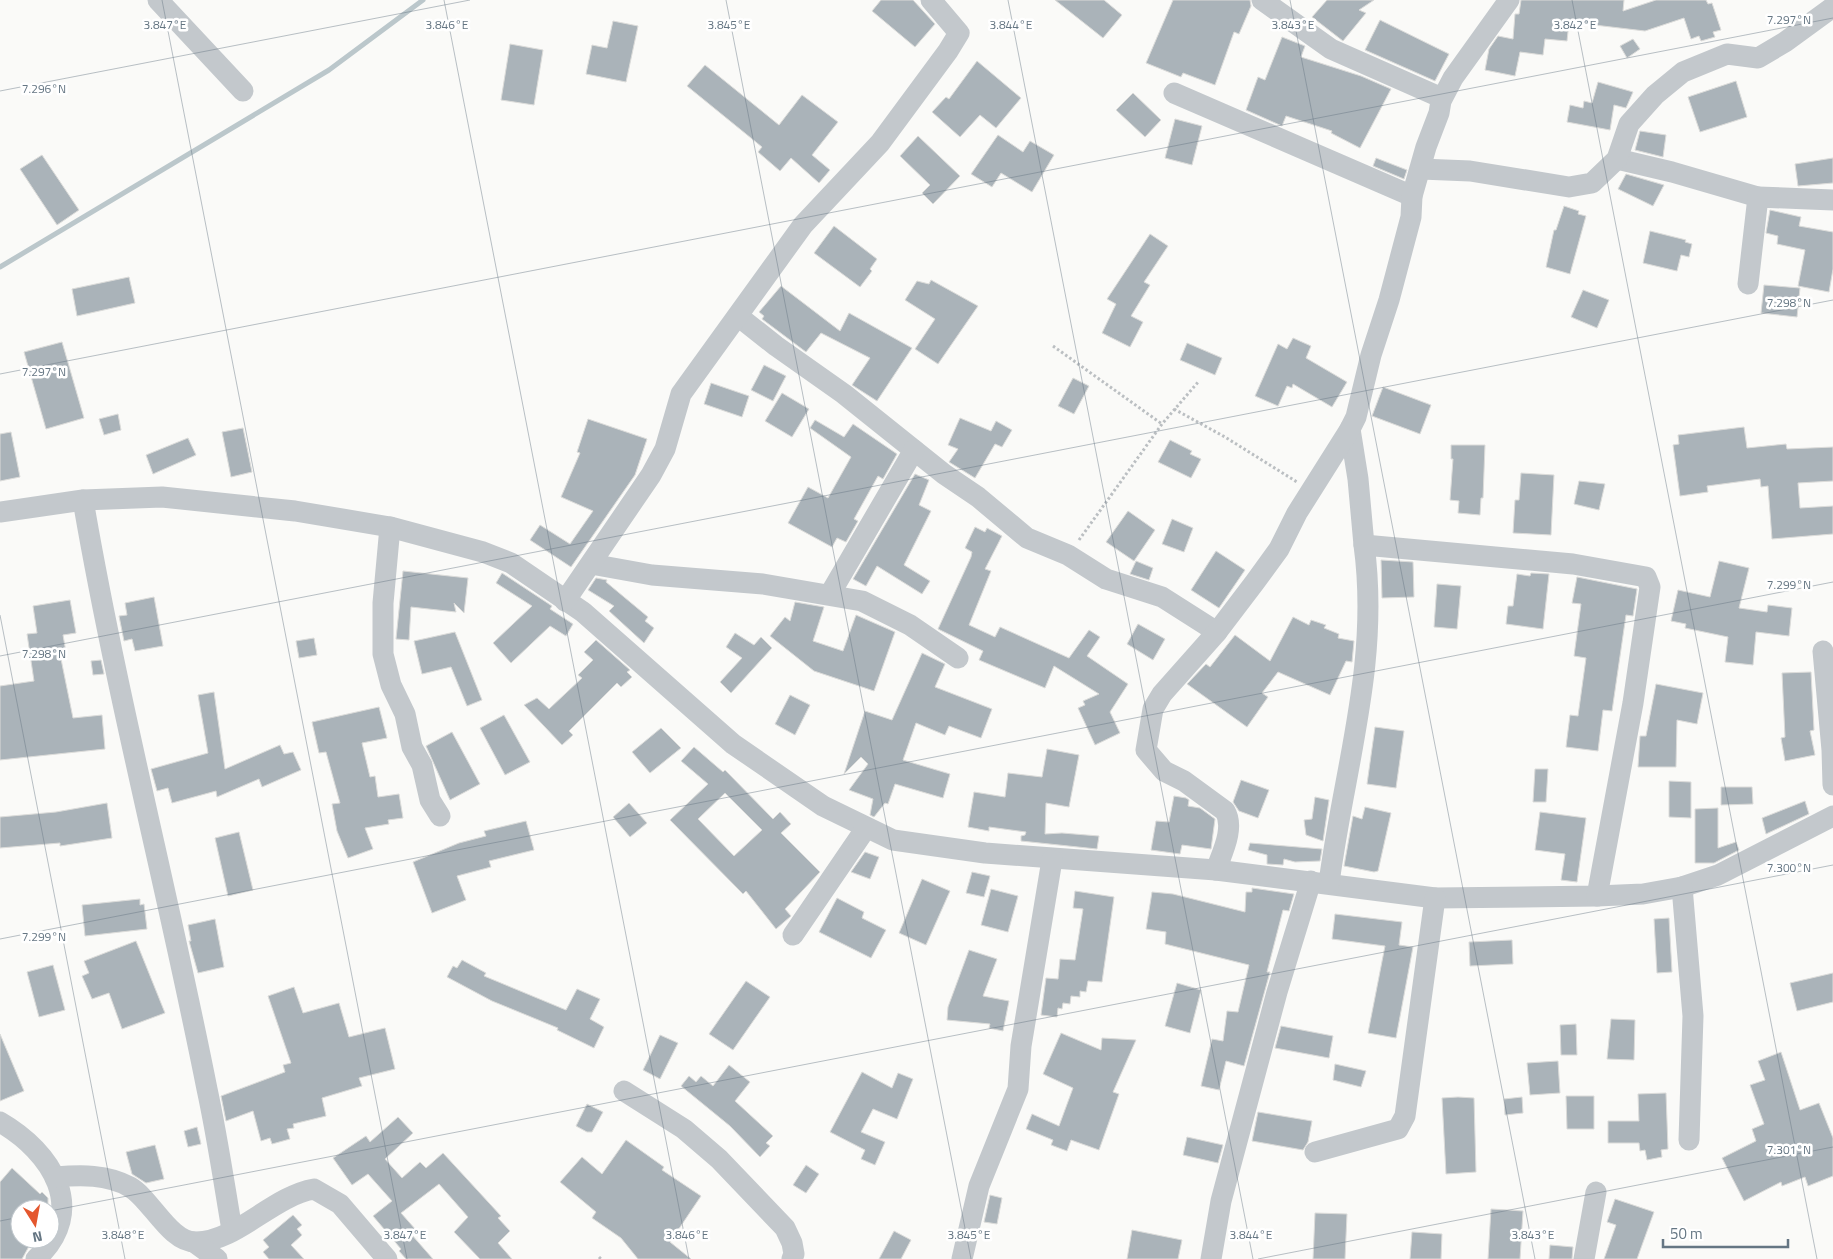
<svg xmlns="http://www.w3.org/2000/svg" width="1833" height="1259" font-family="'Titillium Web',sans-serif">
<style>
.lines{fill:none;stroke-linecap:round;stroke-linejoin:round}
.stream{stroke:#bbc7cb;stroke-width:5}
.building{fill:#aab3b9;stroke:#dcdcda;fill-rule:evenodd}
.path{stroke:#bbbfc2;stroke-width:3;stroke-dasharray:2.5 2.5;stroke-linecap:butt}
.minor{stroke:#c3c8cc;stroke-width:21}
.ticks{fill:none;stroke:#657683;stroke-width:1;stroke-opacity:0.45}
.ticks-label{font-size:12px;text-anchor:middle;fill:#657683;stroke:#fff;stroke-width:5;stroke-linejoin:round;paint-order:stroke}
</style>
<rect width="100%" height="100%" fill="#fafaf8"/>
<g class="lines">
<polyline class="stream" points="0,267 329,70 423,0"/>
</g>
<g class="building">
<polygon points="881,0 913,0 935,24 915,47 872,11"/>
<polygon points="1055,0 1104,0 1122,15 1103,38"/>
<polygon points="1173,0 1250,0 1251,6 1239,34 1234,32 1215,85 1183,73 1181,77 1146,63"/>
<polygon points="1327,0 1374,0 1359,10 1366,13 1343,41 1312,17"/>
<polygon points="1521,0 1624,0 1623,11 1656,0 1706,0 1708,4 1712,3 1721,30 1713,32 1715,37 1701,41 1699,36 1691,39 1684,18 1645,31 1569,22 1567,41 1545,39 1543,55 1520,52 1515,76 1485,70 1489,49 1498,36 1513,39 1515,14 1519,14"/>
<polygon points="1380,20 1449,54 1435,81 1365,50"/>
<polygon points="613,21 638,26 626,82 586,74 592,45 607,48"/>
<polygon points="1282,37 1305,46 1301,57 1361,76 1391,89 1360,148 1331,133 1332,131 1286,116 1282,126 1246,110 1258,77 1265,80"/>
<polygon points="1633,39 1640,49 1627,58 1620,46"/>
<polygon points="510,44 543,50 534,105 501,100"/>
<polygon points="977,61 1021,98 996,128 980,115 960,137 932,112 946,97 949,99"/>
<polygon points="705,65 779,125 802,95 838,122 812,155 830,170 819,183 791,158 780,171 758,152 762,147 687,86"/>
<polygon points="1736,81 1747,117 1700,132 1688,97"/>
<polygon points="1598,82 1633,92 1626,108 1614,105 1610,130 1567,122 1570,105 1583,108 1584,101 1592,103"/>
<polygon points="1133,93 1161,120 1145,137 1116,110"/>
<polygon points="1175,119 1202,126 1192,165 1165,158"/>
<polygon points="1640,131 1666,135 1663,157 1635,150"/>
<polygon points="998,135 1023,152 1030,141 1054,155 1032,192 1001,173 992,187 971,174"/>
<polygon points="918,136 960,176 933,204 922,193 930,185 900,156"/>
<polygon points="42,155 79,210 57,225 20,169"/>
<polygon points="1376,158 1407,170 1404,179 1373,166"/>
<polygon points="1833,158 1833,183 1798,186 1795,164"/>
<polygon points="1626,174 1664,185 1653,206 1618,189"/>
<polygon points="1564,206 1579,211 1578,214 1586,216 1570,274 1546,267 1554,230 1556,230"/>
<polygon points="1770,210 1801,217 1799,226 1833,232 1833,269 1829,292 1798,286 1805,250 1777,244 1778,236 1766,233"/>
<polygon points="834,226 877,259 870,269 872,271 860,287 814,253"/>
<polygon points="1650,231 1686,240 1685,242 1692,244 1689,257 1681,255 1677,271 1643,263"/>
<polygon points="1150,234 1168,246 1144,282 1150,285 1131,316 1143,322 1130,347 1102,333 1116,304 1107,299"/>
<polygon points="129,277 135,303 77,316 72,289"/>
<polygon points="931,280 978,306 938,364 915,349 935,319 905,300 917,281 929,284"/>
<polygon points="1764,285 1800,288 1797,317 1761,313"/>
<polygon points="781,286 840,331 849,313 912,348 877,401 852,385 870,358 821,333 806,352 762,319 764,316 759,312"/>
<polygon points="1583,290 1609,300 1597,328 1571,317"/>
<polygon points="1293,338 1311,346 1306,358 1347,382 1332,407 1293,384 1292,388 1287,386 1278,406 1255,396 1278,344 1287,349"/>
<polygon points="62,342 84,418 46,429 24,352"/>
<polygon points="1187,343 1222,358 1215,375 1180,360"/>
<polygon points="764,365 786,376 773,401 751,390"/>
<polygon points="1073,378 1089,386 1074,414 1058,406"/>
<polygon points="711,383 749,396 742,417 704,404"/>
<polygon points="1383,387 1431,405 1420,434 1372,416"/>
<polygon points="782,393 809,409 792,437 765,421"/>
<polygon points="118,414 121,430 104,435 99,419"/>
<polygon points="960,418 991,431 996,421 1012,430 1002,447 995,444 975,478 949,462 958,449 948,445"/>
<polygon points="588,419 647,439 635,475 571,567 530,540 540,525 570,544 593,511 561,497 580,453 577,452"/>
<polygon points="815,420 844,437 853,424 897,454 883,479 878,476 854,519 858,521 846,542 837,538 832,547 788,523 808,487 828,498 851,457 810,428"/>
<polygon points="1744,427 1747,448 1786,444 1787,449 1833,447 1833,481 1798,483 1800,508 1833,506 1833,534 1772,539 1768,486 1761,487 1760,479 1707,486 1708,492 1680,496 1673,445 1679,444 1678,435"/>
<polygon points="243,428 252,472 231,477 222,432"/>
<polygon points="11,432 20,477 0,481 0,434"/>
<polygon points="188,438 196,455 153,474 146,455"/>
<polygon points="1170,440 1192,451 1190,454 1201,459 1191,478 1158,462"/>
<polygon points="1451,445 1485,445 1483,498 1481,498 1480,515 1458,513 1459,501 1450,500 1453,459 1451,459"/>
<polygon points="1521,473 1554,475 1551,535 1513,533 1515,500 1519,500"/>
<polygon points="915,474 929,480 919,505 931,511 904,565 930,581 922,594 877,566 866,586 853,579"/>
<polygon points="1579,481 1605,484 1599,510 1574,504"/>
<polygon points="1128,511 1155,530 1134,561 1106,542"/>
<polygon points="1172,519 1193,528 1184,552 1162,544"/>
<polygon points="975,527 985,532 987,528 1002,536 985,569 991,571 969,625 995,637 1000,627 1069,658 1089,630 1100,637 1087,656 1128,684 1110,712 1120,733 1095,745 1078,708 1085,705 1083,701 1099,694 1054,666 1045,688 979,660 983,651 938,629 971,557 972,552 965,548"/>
<polygon points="1216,551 1245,570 1219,608 1191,590"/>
<polygon points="1381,560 1413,562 1414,597 1382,598"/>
<polygon points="1136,561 1153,568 1149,580 1130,574"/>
<polygon points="1719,561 1749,568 1739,608 1767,612 1768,605 1792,608 1789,636 1756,632 1753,665 1725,662 1728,637 1685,628 1686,624 1671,621 1678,590 1710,597"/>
<polygon points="403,571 468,578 464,613 454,603 456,612 411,607 409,640 396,639"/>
<polygon points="502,573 552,606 550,609 573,624 566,636 550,626 511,663 493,643 532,606 496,583"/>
<polygon points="1531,573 1549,574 1543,629 1506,624 1508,606 1513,606 1517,574 1530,576"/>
<polygon points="1577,577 1637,589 1633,616 1626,615 1612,711 1603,710 1598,751 1566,747 1570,715 1578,716 1586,658 1574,656 1581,604 1572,603"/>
<polygon points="596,578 607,580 606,582 648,617 645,621 654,628 644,643 609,611 614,606 588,590"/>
<polygon points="1437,584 1461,586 1457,629 1434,627"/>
<polygon points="154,597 163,646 135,651 132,639 124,641 119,616 127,615 125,603"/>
<polygon points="70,600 76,633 63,635 67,658 61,659 73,718 102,715 105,749 0,760 0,686 34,681 27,634 37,633 33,606"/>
<polygon points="795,602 824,607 813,641 843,651 856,615 895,632 874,691 814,671 770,636 785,617 790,621"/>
<polygon points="1293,617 1309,625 1311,620 1326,625 1324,628 1339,634 1338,638 1354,641 1352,662 1346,661 1330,695 1278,672 1262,693 1268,697 1247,727 1187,684 1206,664 1210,667 1235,635 1270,661"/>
<polygon points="1138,624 1165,639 1153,660 1127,644"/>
<polygon points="455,632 482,700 467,706 451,667 422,674 414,641"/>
<polygon points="735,633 754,645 761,637 772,648 731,693 720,682 742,658 726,647"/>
<polygon points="314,638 317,655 299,658 296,641"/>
<polygon points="596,640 630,670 627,672 632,677 621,687 617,683 569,731 573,735 562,745 524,705 537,698 549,709 582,678 578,675 593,660 584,652"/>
<polygon points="922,653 945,664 935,687 992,709 981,738 949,726 945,735 916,723 903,760 950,774 943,798 895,784 888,804 885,803 874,817 870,815 873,799 849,790 868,764 861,757 844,774 865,711 892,720"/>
<polygon points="101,660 104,674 93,675 91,661"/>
<polygon points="1811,672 1814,730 1810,731 1815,755 1785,761 1781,738 1785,737 1782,673"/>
<polygon points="1656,684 1703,693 1697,724 1677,720 1676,767 1638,767 1640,736 1646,736"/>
<polygon points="214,692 225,769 280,745 284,754 293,752 301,770 262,787 259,779 217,797 216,791 172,803 168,788 157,791 151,769 208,753 198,695"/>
<polygon points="790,695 810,705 795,735 775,724"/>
<polygon points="379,707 387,738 362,743 370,777 375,776 378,797 399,794 403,818 388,820 389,824 365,828 373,849 348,858 337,831 332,804 340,803 326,752 319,753 312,722"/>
<polygon points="504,715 530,762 505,775 480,728"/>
<polygon points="1375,727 1404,731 1396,788 1367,784"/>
<polygon points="661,728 681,748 650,773 632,752"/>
<polygon points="452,732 480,784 450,800 426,746"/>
<path d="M 694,747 L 723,772 L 725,770 L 773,819 L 780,812 L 791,824 L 781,833 L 820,872 L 785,909 L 791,916 L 776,929 L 746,891 L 743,894 L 670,820 L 708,784 L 681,761 ZM 725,793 L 762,830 L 734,856 L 698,819 Z"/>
<polygon points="1047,749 1079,755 1069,807 1046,803 1045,834 1062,833 1099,836 1097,849 1021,841 1021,836 1025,835 1026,832 989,827 989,831 968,827 974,792 1005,797 1008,773 1042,777"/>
<polygon points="1535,769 1548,769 1546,802 1533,802"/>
<polygon points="1241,780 1269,790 1258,818 1239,811 1233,802"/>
<polygon points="1669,781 1691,782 1691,818 1669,817"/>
<polygon points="1721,787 1752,787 1753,804 1721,805"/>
<polygon points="1174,796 1186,798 1189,800 1188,806 1200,808 1215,819 1211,849 1182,845 1180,854 1151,850 1156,821 1169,822"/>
<polygon points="1315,797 1329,800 1323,841 1306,835 1304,820 1312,819"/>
<polygon points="1805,801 1809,814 1766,834 1762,818"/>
<polygon points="107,803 112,838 60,846 60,843 0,848 0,817 56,812"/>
<polygon points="629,803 647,823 630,837 613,817"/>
<polygon points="1365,807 1391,813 1378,871 1374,872 1344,866 1353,816 1362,819"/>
<polygon points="1718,808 1718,848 1736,842 1739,850 1714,863 1695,863 1695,809"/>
<polygon points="1540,812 1586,818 1577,882 1561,880 1565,854 1535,850"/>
<polygon points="526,821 534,850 489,861 491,867 457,876 466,900 432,913 413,862 459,843 486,836 484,831"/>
<polygon points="239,832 253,890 228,896 215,838"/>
<polygon points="1250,843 1322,849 1320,861 1295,862 1284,859 1283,865 1267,864 1267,855 1248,850"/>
<polygon points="865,852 879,857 870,879 851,872"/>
<polygon points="972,872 990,876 984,897 966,893"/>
<polygon points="922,879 950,891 926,945 899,933"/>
<polygon points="1252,888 1294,894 1289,911 1283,910 1267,972 1270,972 1244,1066 1226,1061 1219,1090 1201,1086 1212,1039 1223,1041 1227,1011 1238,1012 1249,965 1165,944 1166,932 1146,929 1152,892 1173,894 1245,912 1246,892 1252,892"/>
<polygon points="991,889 1018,896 1008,932 981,925"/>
<polygon points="1075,891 1114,897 1102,982 1088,981 1086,992 1080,991 1080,997 1071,996 1070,1004 1063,1003 1062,1009 1058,1008 1057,1017 1041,1015 1046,978 1058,979 1060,959 1075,960 1083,909 1073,908"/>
<polygon points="837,898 864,912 862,918 886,930 871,958 819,932"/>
<polygon points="140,899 140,905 144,904 147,929 85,936 82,905"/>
<polygon points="1335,914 1402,922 1399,945 1413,947 1396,1038 1368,1033 1385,946 1332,939"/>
<polygon points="1669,918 1672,972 1657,973 1654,919"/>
<polygon points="215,919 224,967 198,973 189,941 191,941 188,925"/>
<polygon points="1512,940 1513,964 1470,966 1469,942"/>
<polygon points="136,941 165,1013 122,1029 109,993 92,999 82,976 89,973 84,961"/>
<polygon points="969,950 997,959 983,996 1009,1001 1003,1031 989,1028 990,1024 947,1020 948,1007"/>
<polygon points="462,960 486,973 484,976 566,1010 577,989 600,999 590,1019 604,1027 594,1048 557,1030 558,1028 492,1001 447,977 453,966 457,968"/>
<polygon points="53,965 65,1010 39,1017 27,972"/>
<polygon points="1833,973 1833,1002 1797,1011 1790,983"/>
<polygon points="746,981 770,997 733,1050 709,1034"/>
<polygon points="1177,983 1201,990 1190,1033 1165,1026"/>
<polygon points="294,987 303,1013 339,1003 349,1037 385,1028 395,1069 359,1078 362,1086 322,1098 326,1116 293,1124 294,1128 287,1129 290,1139 272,1144 270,1138 261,1141 253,1111 226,1121 221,1096 285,1072 283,1065 291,1063 268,996"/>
<polygon points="1611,1019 1635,1020 1634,1060 1607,1059"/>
<polygon points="1576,1024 1577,1055 1561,1055 1560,1025"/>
<polygon points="1281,1026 1333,1036 1329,1058 1275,1048"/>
<polygon points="1061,1033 1101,1050 1102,1038 1136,1040 1113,1092 1119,1094 1099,1150 1071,1140 1067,1151 1051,1145 1053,1140 1026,1129 1032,1114 1059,1126 1073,1088 1043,1074"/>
<polygon points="0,1034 24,1091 0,1101"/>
<polygon points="660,1035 678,1043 660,1079 643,1070"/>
<polygon points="1781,1052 1800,1110 1819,1103 1833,1138 1833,1176 1808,1186 1805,1177 1782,1186 1781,1182 1744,1201 1722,1158 1756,1141 1752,1129 1764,1124 1750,1085 1765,1080 1758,1061"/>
<polygon points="1558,1061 1560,1093 1530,1095 1527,1063"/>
<polygon points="1335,1064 1366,1071 1361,1087 1333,1080"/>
<polygon points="729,1065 750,1082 735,1101 773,1136 766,1143 770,1146 760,1157 730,1126 681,1086 689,1076 696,1082 701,1076 713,1086"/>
<polygon points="862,1072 892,1088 898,1073 913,1079 897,1119 873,1109 861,1132 885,1142 875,1165 861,1159 865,1150 830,1132"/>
<polygon points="1666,1093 1668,1149 1661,1150 1662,1157 1647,1160 1645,1150 1640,1151 1639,1143 1608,1143 1608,1121 1639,1121 1638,1094"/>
<polygon points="1566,1096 1594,1096 1594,1129 1567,1129"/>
<polygon points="1458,1097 1474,1098 1476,1172 1446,1174 1442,1098"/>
<polygon points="1522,1097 1523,1113 1505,1115 1504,1099"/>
<polygon points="587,1104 603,1112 592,1132 587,1132 576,1126"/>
<polygon points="1258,1112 1312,1121 1308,1142 1303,1150 1252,1141"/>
<polygon points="398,1117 413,1133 385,1159 402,1178 420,1162 426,1168 443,1153 501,1216 498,1218 510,1231 498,1243 512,1259 480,1259 454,1232 468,1217 439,1184 401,1213 416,1230 411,1234 433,1259 406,1259 399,1251 401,1249 373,1216 392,1201 368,1174 352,1185 333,1158 366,1136 370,1142"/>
<polygon points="197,1127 201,1144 188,1147 184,1131"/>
<polygon points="1187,1137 1223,1145 1218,1163 1183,1155"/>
<polygon points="626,1140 664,1167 662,1170 701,1196 670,1242 691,1259 638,1259 621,1238 592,1218 596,1212 560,1182 582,1157 602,1174"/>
<polygon points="155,1145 164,1179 146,1183 132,1174 126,1152"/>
<polygon points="806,1165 819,1174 806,1193 793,1185"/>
<polygon points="12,1168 40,1194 42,1192 48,1198 48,1209 20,1209 20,1239 33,1239 22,1259 0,1259 0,1182"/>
<polygon points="990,1195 1002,1198 997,1224 984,1222"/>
<polygon points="1615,1199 1654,1212 1637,1259 1604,1259 1616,1225 1607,1222"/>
<polygon points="1491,1209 1523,1211 1520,1259 1488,1259"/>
<polygon points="1315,1213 1347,1214 1345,1259 1313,1259"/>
<polygon points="293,1215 302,1225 297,1229 302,1235 291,1245 304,1259 269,1259 263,1252 269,1247 263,1240"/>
<polygon points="1132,1230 1182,1240 1178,1259 1127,1259"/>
<polygon points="894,1231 911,1240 901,1259 879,1259"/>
<polygon points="1412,1232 1442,1234 1441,1259 1410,1259"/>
<polygon points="1550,1245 1573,1247 1572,1259 1549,1259"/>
</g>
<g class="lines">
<g class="path">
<polyline points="1053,346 1162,424"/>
<polyline points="1174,409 1225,437 1297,482"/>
<polyline points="1079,540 1162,424 1199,381"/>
<polyline points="599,1257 601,1259"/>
</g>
<g class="minor">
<polyline points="158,0 243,91"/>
<polyline points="1262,0 1331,49 1442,98"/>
<polyline points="1174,93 1412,196"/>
<polyline points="1617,159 1672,172 1758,197"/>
<polyline points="1421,169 1470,171 1569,187 1592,183 1617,159 1629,124 1655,95 1683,72 1727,54 1758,58 1785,42 1833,7"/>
<polyline points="1748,284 1758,197 1833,200"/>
<polyline points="738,316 776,346 844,394 944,474 978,497 1027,538 1068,555 1106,579 1162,597 1217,632"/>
<polyline points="1350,429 1358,479 1364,545"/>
<path d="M 83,500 C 117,698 168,892 207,1089 C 217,1135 224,1183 232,1230"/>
<polyline points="0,512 83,500 162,497 295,511 390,527 483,552 511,563 583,612 733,744 823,806 893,840 985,853 1216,870 1435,898 1597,896 1643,894 1682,887 1718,875 1833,816"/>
<polyline points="390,527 383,603 383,654 391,685 405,714 412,747 422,765 430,800 440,816"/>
<polyline points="591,564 652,575 763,584 862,601 910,625 958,658"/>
<polyline points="830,594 914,450"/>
<polyline points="565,601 651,475 665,449 681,394 803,225 880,143 948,51 959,33 931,0"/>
<polyline points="1823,651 1832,750 1833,785"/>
<path d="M 1216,870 C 1222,853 1235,828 1225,811 L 1184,781 L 1164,771 L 1146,750 L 1153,709 L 1162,694 L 1217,632 L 1255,582 L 1279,549 L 1297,513 L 1350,429 L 1356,417 L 1371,355 L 1389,300 L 1411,217 L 1412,196 L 1426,147 L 1439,113 L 1441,101 L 1453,78 L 1509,0"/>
<path d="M 1329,883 C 1344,768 1380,663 1364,545 L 1573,564 L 1646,577 L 1650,587 L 1633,703 L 1597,896"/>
<polyline points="1682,887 1693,1016 1689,1140"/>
<polyline points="793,935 866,828"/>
<polyline points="624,1091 684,1129 719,1159 785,1228 792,1243 794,1254 792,1259"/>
<path d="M 0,1122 C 52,1152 89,1210 36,1259"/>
<polyline points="1315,1152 1398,1129 1405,1116 1435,898"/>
<path d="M 55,1177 C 81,1175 107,1174 130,1187 C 151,1199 170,1243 196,1242 C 236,1242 273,1196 314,1189 L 340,1204 L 387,1259"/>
<polyline points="194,1242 217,1259"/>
<polyline points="962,1259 979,1186 1018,1089 1021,1046 1052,860"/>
<polyline points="1211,1259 1221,1201 1277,992 1311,881"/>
<polyline points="1584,1259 1596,1192"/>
</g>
</g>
<path class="ticks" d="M 162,0 L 407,1259M 444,0 L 689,1259M 726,0 L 971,1259M 1008,0 L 1253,1259M 1290,0 L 1535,1259M 1572,0 L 1817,1259M 0,91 L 470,0M 0,374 L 1833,18M 0,615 L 125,1259M 0,656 L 1833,300M 0,939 L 1833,582M 50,1211 L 1833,865M 0,1221 L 20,1217M 1258,1259 L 1833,1147"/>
<g class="ticks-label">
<text x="1789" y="24">7.297°N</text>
<text x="165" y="29">3.847°E</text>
<text x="447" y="29">3.846°E</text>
<text x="1293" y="29">3.843°E</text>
<text x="1575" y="29">3.842°E</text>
<text x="729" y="29">3.845°E</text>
<text x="1011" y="29">3.844°E</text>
<text x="44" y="93">7.296°N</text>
<text x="1789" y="307">7.298°N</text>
<text x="44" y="376">7.297°N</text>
<text x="1789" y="589">7.299°N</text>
<text x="44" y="658">7.298°N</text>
<text x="1789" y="872">7.300°N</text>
<text x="44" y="941">7.299°N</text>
<text x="1789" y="1154">7.301°N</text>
<text x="123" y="1239">3.848°E</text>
<text x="405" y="1239">3.847°E</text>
<text x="687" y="1239">3.846°E</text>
<text x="969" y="1239">3.845°E</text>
<text x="1251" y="1239">3.844°E</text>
<text x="1533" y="1239">3.843°E</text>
</g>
<g transform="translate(35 1224) rotate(169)"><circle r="24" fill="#ffffff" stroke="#c1c8cd"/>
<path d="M0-4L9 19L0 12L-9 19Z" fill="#e4572e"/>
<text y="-8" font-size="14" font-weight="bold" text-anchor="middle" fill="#657683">N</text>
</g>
<path d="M1663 1239v8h125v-8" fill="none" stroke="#657683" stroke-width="2.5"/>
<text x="1670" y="1239" font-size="15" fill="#657683" stroke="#ffffff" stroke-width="4" paint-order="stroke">50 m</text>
</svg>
